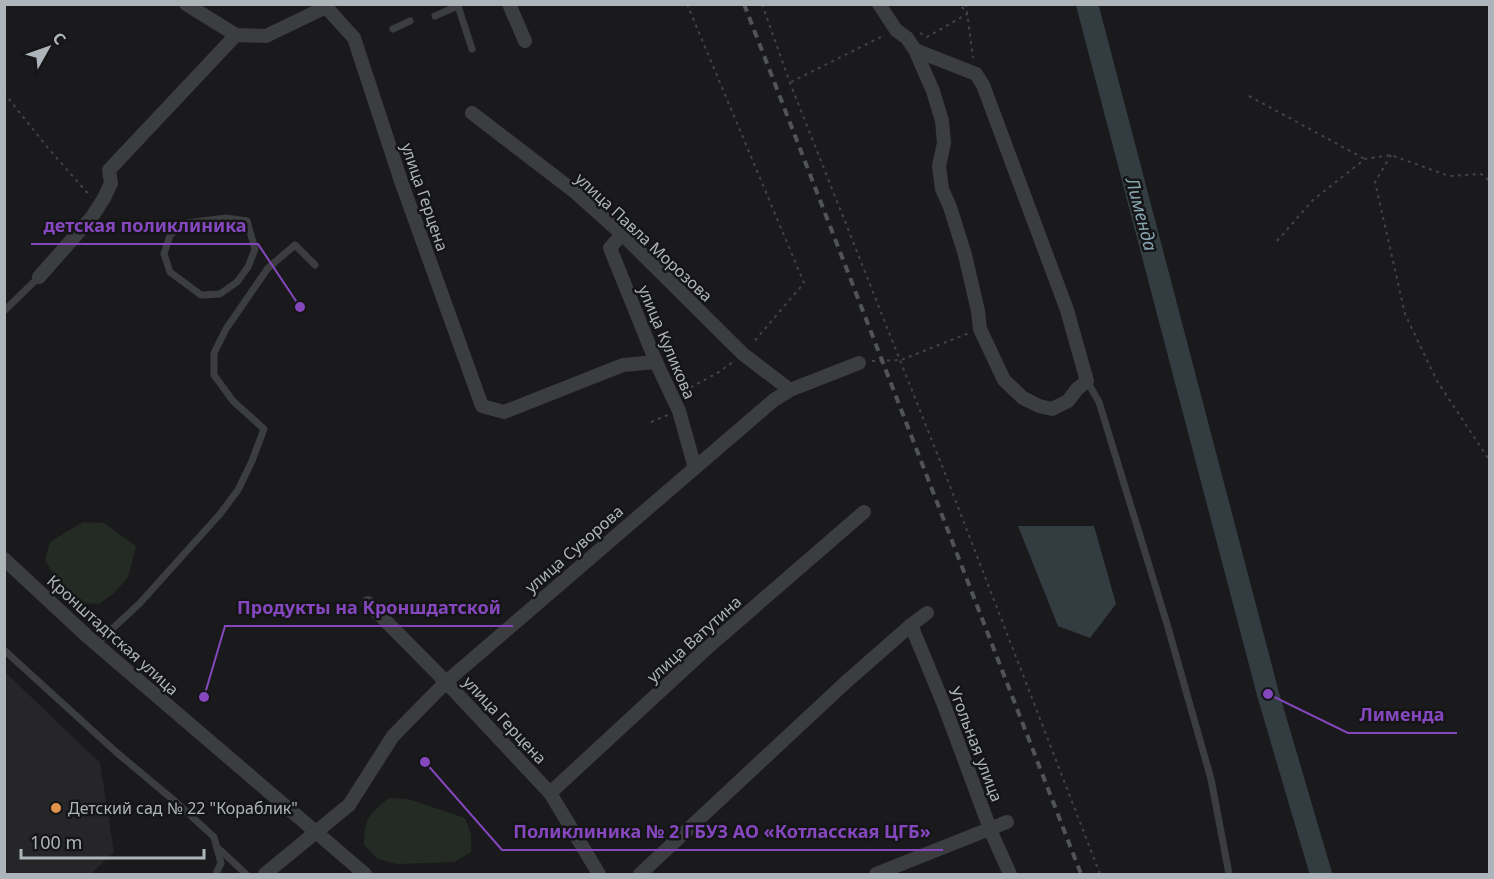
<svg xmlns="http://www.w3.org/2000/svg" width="1494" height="879" font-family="'Noto Sans',sans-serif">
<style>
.built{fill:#262628}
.green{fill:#242b24}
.water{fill:#333d41}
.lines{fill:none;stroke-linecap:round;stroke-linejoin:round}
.river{stroke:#333d41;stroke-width:22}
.path{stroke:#414447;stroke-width:2;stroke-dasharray:3 4.5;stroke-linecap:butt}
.service{stroke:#3b3d40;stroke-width:7}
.minor{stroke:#3b3d40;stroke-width:14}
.rail{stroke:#505357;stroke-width:4;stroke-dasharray:8 6;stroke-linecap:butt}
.poi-dot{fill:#e1934c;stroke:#151517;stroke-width:2}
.labels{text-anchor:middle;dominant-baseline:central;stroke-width:5;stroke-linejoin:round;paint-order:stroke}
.street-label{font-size:16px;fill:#adb4ba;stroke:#151517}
.poi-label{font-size:16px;fill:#adb4ba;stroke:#151517;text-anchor:start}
.water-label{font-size:18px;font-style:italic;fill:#88a6b1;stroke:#151517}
.leader{fill:none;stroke:#8547be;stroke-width:2}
.callout-dot{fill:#8547be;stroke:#151517;stroke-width:2}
.callout-label{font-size:18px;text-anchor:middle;font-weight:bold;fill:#8547be;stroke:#151517;stroke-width:5;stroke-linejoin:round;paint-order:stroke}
</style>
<rect width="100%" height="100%" fill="#1a1a1c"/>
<polygon class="built" points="4,671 100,763 114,852 91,874 5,874"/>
<g class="green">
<polygon points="83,522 104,523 136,546 128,577 115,592 99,604 81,603 65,592 45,560 50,542"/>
<path d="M 389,798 L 408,799 L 465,818 L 471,834 L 471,852 L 454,862 L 397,864 L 378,859 L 364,845 C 364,819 368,815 389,798 Z"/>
</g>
<polygon class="water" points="1018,526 1094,526 1116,604 1090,638 1058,626"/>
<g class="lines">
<polyline class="river" points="1087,4 1268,694 1321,874"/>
<g class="path">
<polyline points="687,4 804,283 752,344"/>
<polyline points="762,4 790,83 946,476 1100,874"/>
<polyline points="966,4 973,58"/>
<polyline points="920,33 927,37 967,14 960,4"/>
<polyline points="791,82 885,35"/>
<polyline points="4,93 48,148 91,197"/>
<polyline points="1249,96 1365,159"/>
<polyline points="1391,155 1375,182 1405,314 1437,381 1490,461"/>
<polyline points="1277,241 1313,200 1365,159 1391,155 1449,176 1481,174 1490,181"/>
<polyline points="872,361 901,360 969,333"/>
<polyline points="684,391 719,372 733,362"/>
<polyline points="651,422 668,415"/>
</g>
<g class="service">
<polyline points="460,4 458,6 472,49"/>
<polyline points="435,16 458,6"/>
<polyline points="393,29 410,21"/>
<polygon points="226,218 247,221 255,249 248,267 237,282 220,294 201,295 170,272 164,254 170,235 186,223"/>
<polyline points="4,311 39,277"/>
<polyline points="1087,381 1099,402 1167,624 1211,779 1229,874"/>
<polyline points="96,644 140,603 220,514 238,490 252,461 264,429 233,401 214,375 214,353 226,329 268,268 295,245 315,265"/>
<polyline points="4,650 116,752 177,803 214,837 221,863 216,874"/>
<polyline points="219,849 246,874"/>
</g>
<g class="minor">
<polyline points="186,4 236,35 266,36 326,7 328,4"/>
<polyline points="325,4 326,7 354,38 402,184 482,406 504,412 623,365 656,362"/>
<polyline points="509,4 525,41"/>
<polyline points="879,4 896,30 907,38 915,50 933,91 942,121 944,143 939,166 942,189 950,207 965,255 978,311 980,329 1004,380 1023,398 1039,406 1052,409 1068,401 1077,389 1087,381 1067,310 983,85 976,74 915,50"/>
<polyline points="472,113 575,192 622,234 743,354 790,390"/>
<polyline points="622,234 610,248 656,362 679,411 695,468"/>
<polyline points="39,277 92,217 104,198 111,183 109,170 236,35"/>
<polyline points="4,559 89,638 365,874"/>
<polyline points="368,603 446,682 550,793 599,874"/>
<polyline points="911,625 944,705 992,834 1010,874"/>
<polyline points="550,793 707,648 864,512"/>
<polyline points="265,874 349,805 393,736 446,682 774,400 790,390 859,363"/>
<polyline points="640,874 846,682 911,625 927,613"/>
<polyline points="876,874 1007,822"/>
</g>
<polyline class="rail" points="744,4 1081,874"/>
</g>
<circle class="poi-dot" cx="56" cy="808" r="6"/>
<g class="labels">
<g class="street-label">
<text transform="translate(425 197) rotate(71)">улица Герцена</text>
<text transform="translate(644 237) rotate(43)">улица Павла Морозова</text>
<text transform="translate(667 342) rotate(67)">улица Куликова</text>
<text transform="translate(574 549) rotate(-41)">улица Суворова</text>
<text transform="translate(113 635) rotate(42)">Кронштадтская улица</text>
<text transform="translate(694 639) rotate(-42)">улица Ватутина</text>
<text transform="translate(505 720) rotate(47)">улица Герцена</text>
<text transform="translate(976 744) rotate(69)">Угольная улица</text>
</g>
<g class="poi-label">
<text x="68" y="808">Детский сад № 22 "Кораблик"</text>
</g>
<g class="water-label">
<text transform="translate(1142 214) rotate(75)">Лименда</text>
</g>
</g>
<path class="leader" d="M300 307L258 244H31M204 697L225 626H513M1268 694L1348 733H1457M425 762L502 850H943"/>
<g class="callout-dot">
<circle cx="300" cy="307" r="6"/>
<circle cx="204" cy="697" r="6"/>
<circle cx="1268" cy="694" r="6"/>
<circle cx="425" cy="762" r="6"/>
</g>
<g class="callout-label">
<text x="145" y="232">детская поликлиника</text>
<text x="369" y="614">Продукты на Кроншдатской</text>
<text x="1402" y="721">Лименда</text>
<text x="722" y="838">Поликлиника № 2 ГБУЗ АО «Котласская ЦГБ»</text>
</g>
<rect width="1494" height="879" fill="none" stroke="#adb4ba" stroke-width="12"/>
<g transform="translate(48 48) rotate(50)" stroke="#151517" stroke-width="4.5" paint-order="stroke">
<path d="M0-4.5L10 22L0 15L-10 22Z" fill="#adb4ba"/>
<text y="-9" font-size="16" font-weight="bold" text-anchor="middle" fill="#adb4ba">С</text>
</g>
<path d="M21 849v9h183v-9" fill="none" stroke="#adb4ba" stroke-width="3"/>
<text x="30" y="849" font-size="18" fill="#adb4ba" stroke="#151517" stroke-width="4.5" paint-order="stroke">100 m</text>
</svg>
